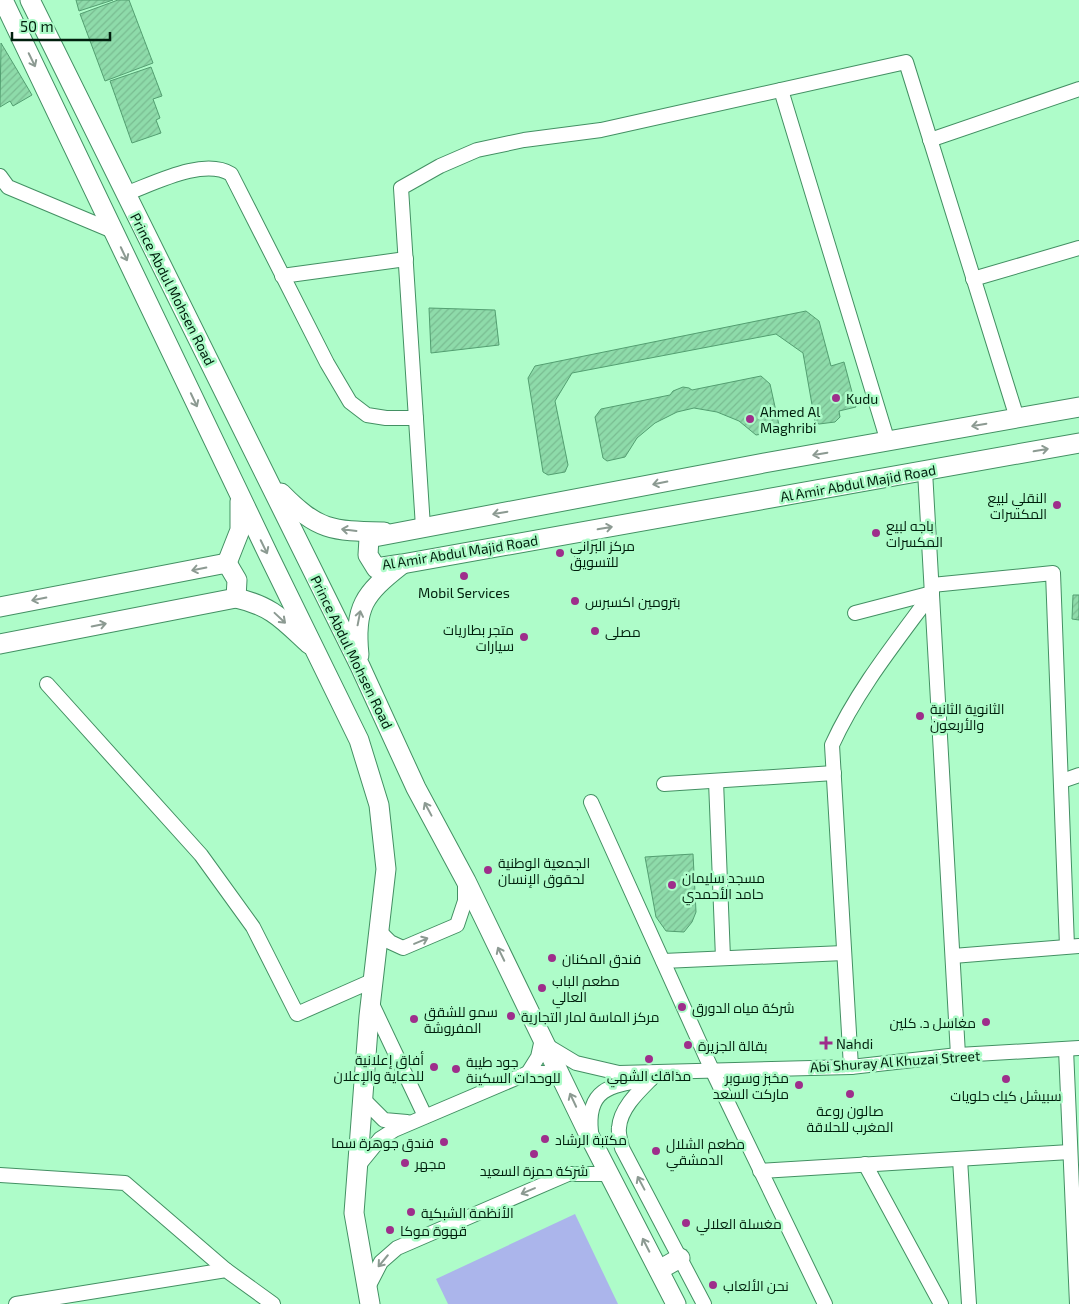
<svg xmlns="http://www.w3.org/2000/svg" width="1079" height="1304" font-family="'Exo 2',Cairo,sans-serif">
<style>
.green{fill:#abb5eb}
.building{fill:url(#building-hatch);stroke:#539f71}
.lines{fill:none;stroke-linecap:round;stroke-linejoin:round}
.minor-casing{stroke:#439063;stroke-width:16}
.secondary-casing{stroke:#439063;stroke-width:21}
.minor{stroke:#fff;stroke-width:14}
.secondary{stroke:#fff;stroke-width:19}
.oneway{stroke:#8c9a92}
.poi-dot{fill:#9e2e8b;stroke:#aefcc9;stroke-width:2}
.labels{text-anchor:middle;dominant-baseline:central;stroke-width:5;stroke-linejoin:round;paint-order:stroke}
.street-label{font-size:14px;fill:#001f0d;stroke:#aefcc9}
.poi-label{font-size:14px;fill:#001f0d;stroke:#aefcc9;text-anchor:start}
</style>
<defs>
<pattern id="building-hatch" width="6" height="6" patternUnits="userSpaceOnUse" patternTransform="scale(1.25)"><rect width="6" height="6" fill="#8edbaa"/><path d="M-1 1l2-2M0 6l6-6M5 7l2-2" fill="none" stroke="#79bc91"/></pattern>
</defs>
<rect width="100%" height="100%" fill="#aefcc9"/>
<polygon class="green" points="575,1214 618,1304 448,1304 436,1279"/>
<g class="building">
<polygon points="76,0 113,0 79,11"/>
<polygon points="118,0 129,0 153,63 105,81 80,14"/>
<polygon points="1,43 32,95 13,106 10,101 0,107"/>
<polygon points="151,67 162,96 153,99 160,118 156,120 161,133 132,143 110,81"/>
<polygon points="429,308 495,310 499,345 431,353"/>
<polygon points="806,311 819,321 831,366 844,362 856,407 839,411 840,417 835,422 819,424 815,422 803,353 776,334 572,373 555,401 568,465 565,472 548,475 543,472 528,378 535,366"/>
<polygon points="761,376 770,384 779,425 775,432 756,435 739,421 717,412 694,408 677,412 655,423 637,438 625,457 607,461 603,458 595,417 601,409 670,395 673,391 683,387 689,388 692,390"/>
<polygon points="1073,595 1079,595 1079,620 1072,619"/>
<polygon points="693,854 696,912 692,922 684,932 666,931 656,917 645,857"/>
</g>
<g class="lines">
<g class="minor-casing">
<g id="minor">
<polyline points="781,90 888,442"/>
<polyline points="930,140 1079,89"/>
<polyline points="0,176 8,187 113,231"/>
<path d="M 125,194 C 153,184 203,157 231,174 L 327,363 L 350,402 L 367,415 L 386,418 L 416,418"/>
<polyline points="282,276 406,259"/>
<polyline points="973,279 1079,248"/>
<polyline points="925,471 958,1055"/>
<polyline points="423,527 401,188 440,166 477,150 524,140 601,130 906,62 1017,418"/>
<polyline points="932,585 1053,573 1067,946"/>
<polyline points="855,613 932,593"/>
<polyline points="47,684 201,855 253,927 297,1014 374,980"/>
<polyline points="716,781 723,958"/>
<polyline points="1062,781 1079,775"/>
<polyline points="664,784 834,773"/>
<polyline points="591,802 712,1070 825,1304"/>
<polyline points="380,932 390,942 403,948 457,925 465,901 465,882"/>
<polyline points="953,956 1079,946"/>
<polyline points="663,961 844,953"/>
<polyline points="371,1002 425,1116"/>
<polyline points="546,1045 576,1063 619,1073 851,1067 958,1055 1079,1048"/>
<polyline points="1066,1049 1077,1304"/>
<path d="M 851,1067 L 832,745 C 857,690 896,642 932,593"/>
<polyline points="528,1073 538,1057 542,1039"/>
<path d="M 651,1079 C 638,1092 620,1109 619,1128 C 618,1134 621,1142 622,1148 L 704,1304"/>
<polyline points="363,1099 384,1120 407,1122"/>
<path d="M 591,1132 C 586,1086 614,1085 651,1079"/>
<polyline points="960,1159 969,1304"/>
<polyline points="865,1164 941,1304"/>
<polyline points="358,1166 380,1139 394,1130 528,1073 548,1073 563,1078"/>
<polyline points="760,1171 1070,1152"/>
<polyline points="0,1175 125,1183 226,1270"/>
<polyline points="366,1291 381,1262 397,1248 568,1174 609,1174"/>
<polyline points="16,1304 226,1270 273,1304"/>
</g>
</g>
<g class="secondary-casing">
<g id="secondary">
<polyline points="3,0 269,556 359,740 379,805 386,869 369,1016 354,1213 370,1304"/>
<polyline points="30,0 360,666 416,788 466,881 592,1141 676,1304"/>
<polyline points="1079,407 764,463 369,538 368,555 376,568 402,564 1079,443"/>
<path d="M 281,493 C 318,531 332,531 384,532"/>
<polyline points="227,563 240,530 240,501"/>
<polyline points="0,607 227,563 237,580 236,598"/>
<path d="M 0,644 L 236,598 C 272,606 283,620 309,644"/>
<path d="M 359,655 C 354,607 364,594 401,565"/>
<polyline points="659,1270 680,1258"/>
</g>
</g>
<use href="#minor" class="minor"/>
<use href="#secondary" class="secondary"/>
</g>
<defs><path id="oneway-shaft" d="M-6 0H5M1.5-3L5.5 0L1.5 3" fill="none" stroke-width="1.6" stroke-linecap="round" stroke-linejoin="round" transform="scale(1.25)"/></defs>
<g class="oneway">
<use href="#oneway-shaft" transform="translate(32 60) rotate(64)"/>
<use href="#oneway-shaft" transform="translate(124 254) rotate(65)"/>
<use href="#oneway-shaft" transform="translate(194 400) rotate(65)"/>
<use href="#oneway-shaft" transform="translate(979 425) rotate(170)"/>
<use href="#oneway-shaft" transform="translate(1041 450) rotate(-10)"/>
<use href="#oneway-shaft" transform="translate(820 454) rotate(170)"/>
<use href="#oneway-shaft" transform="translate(660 483) rotate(169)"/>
<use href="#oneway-shaft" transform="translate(500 513) rotate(170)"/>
<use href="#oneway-shaft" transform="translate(605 528) rotate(-10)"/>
<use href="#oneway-shaft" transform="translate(349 530) rotate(-173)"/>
<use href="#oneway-shaft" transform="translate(264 547) rotate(64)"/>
<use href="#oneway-shaft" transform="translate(199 569) rotate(169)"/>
<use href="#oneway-shaft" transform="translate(39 599) rotate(169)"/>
<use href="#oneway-shaft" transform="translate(280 618) rotate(43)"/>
<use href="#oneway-shaft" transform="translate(359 618) rotate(-79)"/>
<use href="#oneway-shaft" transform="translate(99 625) rotate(-11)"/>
<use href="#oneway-shaft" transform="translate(428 809) rotate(-118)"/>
<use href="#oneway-shaft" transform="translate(421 941) rotate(-23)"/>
<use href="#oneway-shaft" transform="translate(501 954) rotate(-116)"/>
<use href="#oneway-shaft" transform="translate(573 1100) rotate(-115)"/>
<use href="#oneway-shaft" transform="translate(641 1183) rotate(-118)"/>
<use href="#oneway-shaft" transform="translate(528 1191) rotate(157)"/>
<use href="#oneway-shaft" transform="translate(646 1245) rotate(-117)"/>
<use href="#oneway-shaft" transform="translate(383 1261) rotate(130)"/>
</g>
<g class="poi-dot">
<circle cx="836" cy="398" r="5"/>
<circle cx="750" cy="419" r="5"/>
<circle cx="1057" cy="505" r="5"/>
<circle cx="876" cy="533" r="5"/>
<circle cx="560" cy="553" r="5"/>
<circle cx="464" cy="576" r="5"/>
<circle cx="575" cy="601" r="5"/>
<circle cx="595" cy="631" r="5"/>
<circle cx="524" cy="637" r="5"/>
<circle cx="920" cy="716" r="5"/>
<circle cx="488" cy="870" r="5"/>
<circle cx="672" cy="885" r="5"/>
<circle cx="552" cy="958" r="5"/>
<circle cx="542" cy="988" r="5"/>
<circle cx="682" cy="1007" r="5"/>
<circle cx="511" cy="1016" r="5"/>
<circle cx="414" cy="1019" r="5"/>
<circle cx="986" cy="1022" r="5"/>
<path d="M823.5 1035.5h5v5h5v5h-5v5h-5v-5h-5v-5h5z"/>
<circle cx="688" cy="1045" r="5"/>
<circle cx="649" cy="1059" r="5"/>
<circle cx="434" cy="1067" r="5"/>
<circle cx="456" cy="1069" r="5"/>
<circle cx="1006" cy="1079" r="5"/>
<circle cx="799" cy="1085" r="5"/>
<circle cx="850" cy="1094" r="5"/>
<circle cx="545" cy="1139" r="5"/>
<circle cx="444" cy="1142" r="5"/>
<circle cx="656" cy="1151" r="5"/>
<circle cx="534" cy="1154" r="5"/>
<circle cx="405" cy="1163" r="5"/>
<circle cx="411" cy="1212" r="5"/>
<circle cx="686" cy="1223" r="5"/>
<circle cx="390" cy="1230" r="5"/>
<circle cx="713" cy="1285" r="5"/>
</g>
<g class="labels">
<g class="street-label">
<text transform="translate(173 289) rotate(63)">Prince Abdul Mohsen Road</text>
<text transform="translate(858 483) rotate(-10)">Al Amir Abdul Majid Road</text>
<text transform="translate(460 552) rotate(-9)">Al Amir Abdul Majid Road</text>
<text transform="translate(352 652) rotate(64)">Prince Abdul Mohsen Road</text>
<text transform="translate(895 1061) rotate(-4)">Abi Shuray Al Khuzai Street</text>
</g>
<g class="poi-label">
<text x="846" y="398">Kudu</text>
<text x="760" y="411">Ahmed Al<tspan x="760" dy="16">Maghribi</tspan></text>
<text x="1047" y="497" text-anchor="end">النقلي لبيع<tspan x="1047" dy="16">المكسرات</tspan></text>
<text x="886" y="525">باجه لبيع<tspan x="886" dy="16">المكسرات</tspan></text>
<text x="570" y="545">مركز البراني<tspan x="570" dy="16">للتسويق</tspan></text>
<text x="464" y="592" text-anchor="middle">Mobil Services</text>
<text x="585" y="601">بترومين اكسبرس</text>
<text x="514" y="629" text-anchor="end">متجر بطاريات<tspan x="514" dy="16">سيارات</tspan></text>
<text x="605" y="631">مصلى</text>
<text x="930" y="708">الثانوية الثانية<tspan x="930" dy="16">والأربعون</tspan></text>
<text x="498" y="862">الجمعية الوطنية<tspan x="498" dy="16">لحقوق الإنسان</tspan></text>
<text x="682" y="877">مسجد سليمان<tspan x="682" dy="16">حامد الأحمدي</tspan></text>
<text x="562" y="958">فندق المكنان</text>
<text x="552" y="980">مطعم الباب<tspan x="552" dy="16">العالي</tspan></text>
<text x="692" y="1007">شركة مياه الدورق</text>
<text x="424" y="1011">سمو للشقق<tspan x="424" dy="16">المفروشة</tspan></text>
<text x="521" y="1016">مركز الماسة لمار التجارية</text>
<text x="976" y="1022" text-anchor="end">مغاسل د. كلين</text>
<text x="836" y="1043">Nahdi</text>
<text x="698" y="1045">بقالة الجزيرة</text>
<text x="424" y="1059" text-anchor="end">أفاق إعلانية<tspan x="424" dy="16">للدعاية والإعلان</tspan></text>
<text x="466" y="1061">جود طيبة<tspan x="466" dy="16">للوحدات السكينة</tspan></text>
<text x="649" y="1075" text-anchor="middle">مذاقك الشهي</text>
<text x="789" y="1077" text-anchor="end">مخبز وسوبر<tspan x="789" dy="16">ماركت السعد</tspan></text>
<text x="1006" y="1095" text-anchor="middle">سبيشل كيك حلويات</text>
<text x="850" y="1110" text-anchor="middle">صالون روعة<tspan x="850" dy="16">المغرب للحلاقة</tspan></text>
<text x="555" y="1139">مكتبة الرشاد</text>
<text x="434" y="1142" text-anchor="end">فندق جوهرة سما</text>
<text x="666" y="1143">مطعم الشلال<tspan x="666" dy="16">الدمشقي</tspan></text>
<text x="415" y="1163">مجهر</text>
<text x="534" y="1170" text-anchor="middle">شركة حمزة السعيد</text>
<text x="421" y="1212">الأنظمة الشبكية</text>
<text x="696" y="1223">مغسلة العلالي</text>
<text x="400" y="1230">قهوة موكا</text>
<text x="723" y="1285">نحن الألعاب</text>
</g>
</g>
<path d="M12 32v8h98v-8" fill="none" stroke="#001f0d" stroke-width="2.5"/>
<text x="20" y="32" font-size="15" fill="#001f0d" stroke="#aefcc9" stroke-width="4" paint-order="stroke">50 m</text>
</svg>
